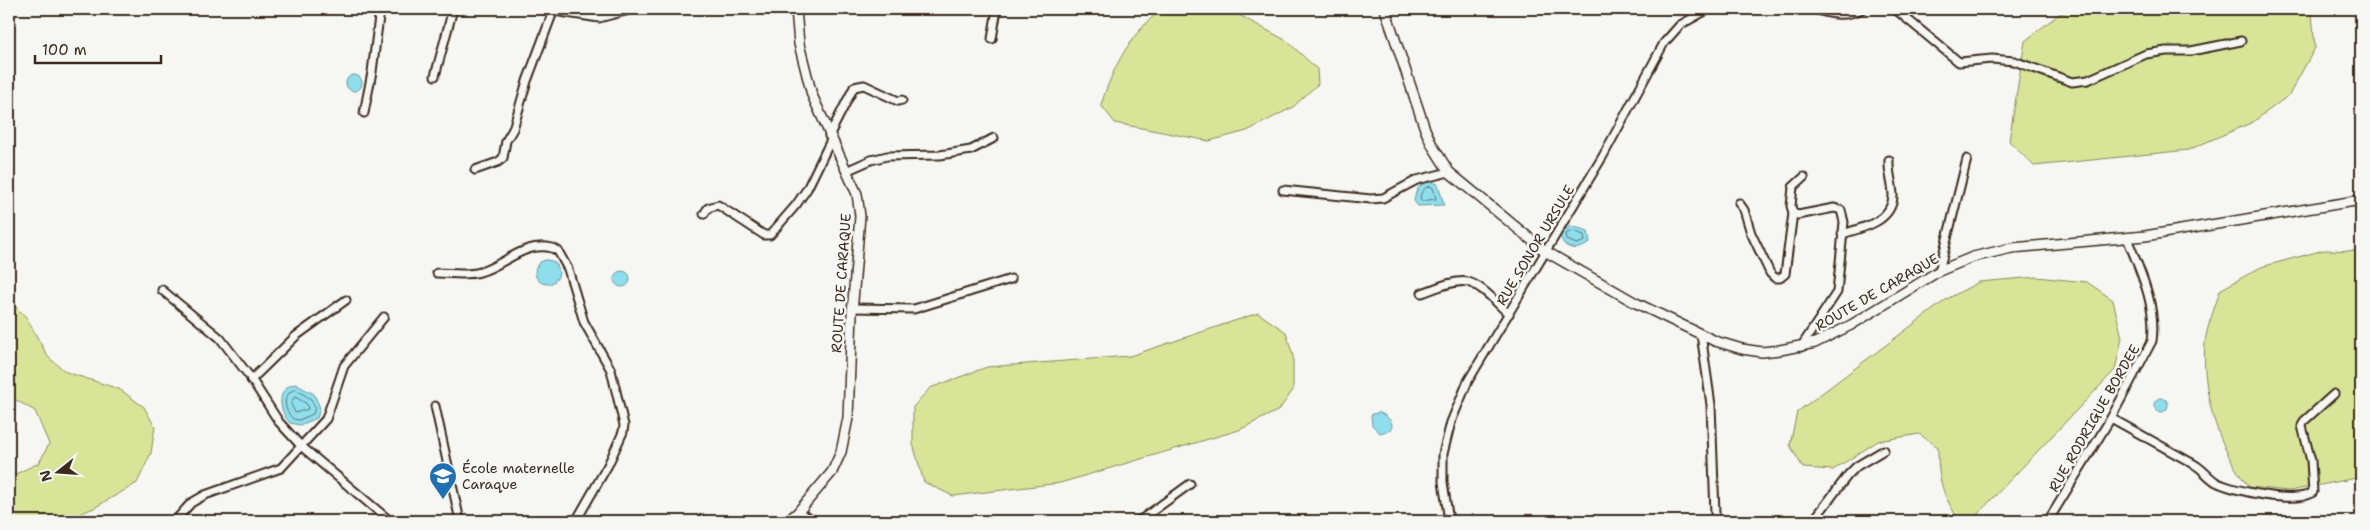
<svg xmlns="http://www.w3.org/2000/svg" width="2370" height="530" font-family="'Shantell Sans',sans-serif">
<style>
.green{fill:#d8e598;stroke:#8a885b}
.water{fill:#8fdeed;stroke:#6d969a}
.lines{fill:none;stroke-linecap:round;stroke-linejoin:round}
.shore{stroke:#5d7271;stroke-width:1}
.minor-casing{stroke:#3b2a1e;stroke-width:11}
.tertiary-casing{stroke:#3b2a1e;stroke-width:12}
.minor{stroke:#f6f6f2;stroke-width:7}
.tertiary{stroke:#f6f6f2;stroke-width:9}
.labels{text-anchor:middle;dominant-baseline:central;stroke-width:5;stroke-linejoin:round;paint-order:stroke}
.street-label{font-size:14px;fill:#3b2a1e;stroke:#f6f6f2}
.poi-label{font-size:14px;fill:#3b2a1e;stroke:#f6f6f2;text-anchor:start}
</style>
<rect width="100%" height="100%" fill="#f6f6f2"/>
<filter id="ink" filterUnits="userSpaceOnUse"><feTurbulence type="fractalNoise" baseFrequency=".02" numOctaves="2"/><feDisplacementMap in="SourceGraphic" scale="10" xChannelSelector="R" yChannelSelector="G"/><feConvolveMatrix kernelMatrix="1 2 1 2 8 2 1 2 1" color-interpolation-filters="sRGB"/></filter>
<g filter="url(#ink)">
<g class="green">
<path d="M 1162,9 L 1228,9 L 1287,41 L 1317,69 L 1318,84 L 1293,107 L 1247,131 L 1209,141 L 1115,123 L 1101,105 C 1113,67 1130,34 1162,9 Z"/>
<polygon points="2074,9 2309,9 2312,13 2315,48 2289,95 2253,122 2188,150 2034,166 2009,141 2025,41 2059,14"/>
<path d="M 2324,250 L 2361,251 L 2361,477 L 2290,491 L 2249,487 C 2218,450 2201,390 2205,342 C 2207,325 2216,306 2220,290 L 2261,267 Z"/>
<path d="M 2036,277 L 2087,282 L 2113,300 L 2122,338 L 2115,370 L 1973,519 L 1957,517 C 1941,492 1938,477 1938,447 L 1919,434 L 1878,441 L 1833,470 L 1803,468 L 1790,445 L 1797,412 L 1947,299 L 1979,282 Z"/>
<polygon points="9,300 26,317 48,357 66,372 119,389 144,407 155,427 151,453 137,483 94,508 61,521 9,521 9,477 39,463 49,444 35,411 9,396"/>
<polygon points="1258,313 1286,332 1293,356 1293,390 1279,410 1239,430 1060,483 953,496 924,482 913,444 913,407 930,388 987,367 1130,356"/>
</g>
<g class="water">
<circle cx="354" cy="83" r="8"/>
<path d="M 1430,181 L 1438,184 L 1444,205 L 1418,206 L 1414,201 C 1415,191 1420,182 1430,181 Z"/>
<path d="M 1571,226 L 1588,231 L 1590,242 C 1580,252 1562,251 1560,234 L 1562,231 Z"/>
<circle cx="547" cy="272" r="12"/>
<circle cx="622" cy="279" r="8"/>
<path d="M 295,384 L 314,394 L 320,408 L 317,418 L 300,425 L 290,423 C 279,412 275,388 295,384 Z"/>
<circle cx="2161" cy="405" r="7"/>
<path d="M 1379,412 C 1386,416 1395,421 1391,430 L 1380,433 L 1372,425 L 1371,415 Z"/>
</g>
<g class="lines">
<g class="shore">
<path d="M 1430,186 L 1433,188 L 1436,199 L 1421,201 C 1418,195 1424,187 1430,186 Z"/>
<polygon points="1573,231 1584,235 1585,241 1577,244 1567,240 1566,234"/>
<path d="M 295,389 L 311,399 L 315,408 L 313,414 L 299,420 L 293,419 C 284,410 281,395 295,389 Z"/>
<polygon points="295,397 307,404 308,409 295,413 291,404"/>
</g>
<g class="minor-casing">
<g id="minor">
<polyline points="541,9 599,18 633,9"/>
<path d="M 1815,9 C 1832,15 1845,17 1862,9"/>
<polyline points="1895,9 1959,62 1992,59 2014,61 2072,82 2088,80 2146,54 2166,51 2191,51 2241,41"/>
<polyline points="992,39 997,9"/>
<polyline points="435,76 453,9"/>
<polyline points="364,113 372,72 380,9"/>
<polyline points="829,136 854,87 864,85 898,101 902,100"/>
<polyline points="475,170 498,162 503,158 506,141 513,129 527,81 553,12"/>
<polyline points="846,171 871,160 887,156 940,155 971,150 994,138"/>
<polyline points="1283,190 1371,199 1383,198 1417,180 1449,172"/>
<polyline points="1739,203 1744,210 1751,233 1770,273 1775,278 1780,278 1785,274 1793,213"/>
<polyline points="704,214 708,208 718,205 764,235 770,235 796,205 807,189 831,140"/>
<path d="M 1842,234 C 1862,228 1892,222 1893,196 C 1893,184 1888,173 1889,160"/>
<polyline points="1939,271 1967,159"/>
<path d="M 437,273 C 451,273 467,276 480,272 C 505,265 524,241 552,248 L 558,251 L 568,269 L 584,322 L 611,370 L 624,425 L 623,432 L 608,465 L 576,521"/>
<polyline points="162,290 220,338 250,377 279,422 301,446 390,521"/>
<path d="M 1422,293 C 1434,289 1455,279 1468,282 C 1483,286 1497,304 1509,314"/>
<polyline points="852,308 914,309 1011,279"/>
<polyline points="1701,334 1711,405 1715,514"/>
<polyline points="1801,347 1837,292 1844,222 1841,210 1834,208 1798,215 1793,213 1791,206 1793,187 1804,177"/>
<polyline points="251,380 296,336 346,300"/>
<polyline points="435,406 460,521"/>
<path d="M 2111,418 C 2138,433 2165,448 2192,463 C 2201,467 2208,477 2216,482 C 2233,491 2298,505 2313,492 L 2311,461 L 2302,426 L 2304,421 L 2334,394"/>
<polyline points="798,512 814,521"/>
<polyline points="175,521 191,503 205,495 281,468 326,419 344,366 384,317"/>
<polyline points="1139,521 1190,484"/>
<polyline points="1449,521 1443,482 1443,454 1451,422 1468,381 1603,156 1664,43 1680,25 1709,9"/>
<polyline points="1813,521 1848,475 1857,466 1884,450"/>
<path d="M 2048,521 L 2111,418 L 2152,341 C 2157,305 2140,271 2127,238"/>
</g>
</g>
<g class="tertiary-casing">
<g id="tertiary">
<polyline points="1385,9 1425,129 1432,145 1449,172 1545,251 1634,302 1715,341 1742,349 1762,352 1780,350 1815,343 1851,325 1939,271 1973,257 2012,248 2145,236 2361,200"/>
<polyline points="788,521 798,512 832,472 841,452 848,418 852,313 860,216 857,194 812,95 799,44 796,9"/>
</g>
</g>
<use href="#minor" class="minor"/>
<use href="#tertiary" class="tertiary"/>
</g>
</g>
<defs>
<g id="school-pin" transform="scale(1.4375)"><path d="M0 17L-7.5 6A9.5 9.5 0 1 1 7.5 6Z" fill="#1f6fb2" stroke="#f6f6f2"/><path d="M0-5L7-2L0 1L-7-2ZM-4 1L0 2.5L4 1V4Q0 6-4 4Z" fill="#fff"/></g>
</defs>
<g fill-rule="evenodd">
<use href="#school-pin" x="443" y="476"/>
</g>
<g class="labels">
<g class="street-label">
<text transform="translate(1535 245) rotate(-59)">RUE SONOR URSULE</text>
<text transform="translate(841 283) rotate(-86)">ROUTE DE CARAQUE</text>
<text transform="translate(1877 292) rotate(-30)">ROUTE DE CARAQUE</text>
<text transform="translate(2094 418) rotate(-60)">RUE RODRIGUE BORDEE</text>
</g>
<g class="poi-label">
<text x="462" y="468">École maternelle<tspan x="462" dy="16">Caraque</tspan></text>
</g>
</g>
<rect width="2370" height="530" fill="none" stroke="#f6f6f2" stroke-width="30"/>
<rect x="15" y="15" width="2340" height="500" fill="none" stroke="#3b2a1e" stroke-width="2" filter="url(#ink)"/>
<g transform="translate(58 472) rotate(253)" stroke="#f6f6f2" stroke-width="4" paint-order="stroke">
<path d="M0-4L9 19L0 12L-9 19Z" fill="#3b2a1e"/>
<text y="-8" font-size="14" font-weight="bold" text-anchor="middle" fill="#3b2a1e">N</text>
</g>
<path d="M35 55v8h126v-8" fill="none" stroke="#3b2a1e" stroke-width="2.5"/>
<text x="42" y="55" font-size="15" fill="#3b2a1e" stroke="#f6f6f2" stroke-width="4" paint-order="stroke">100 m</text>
</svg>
